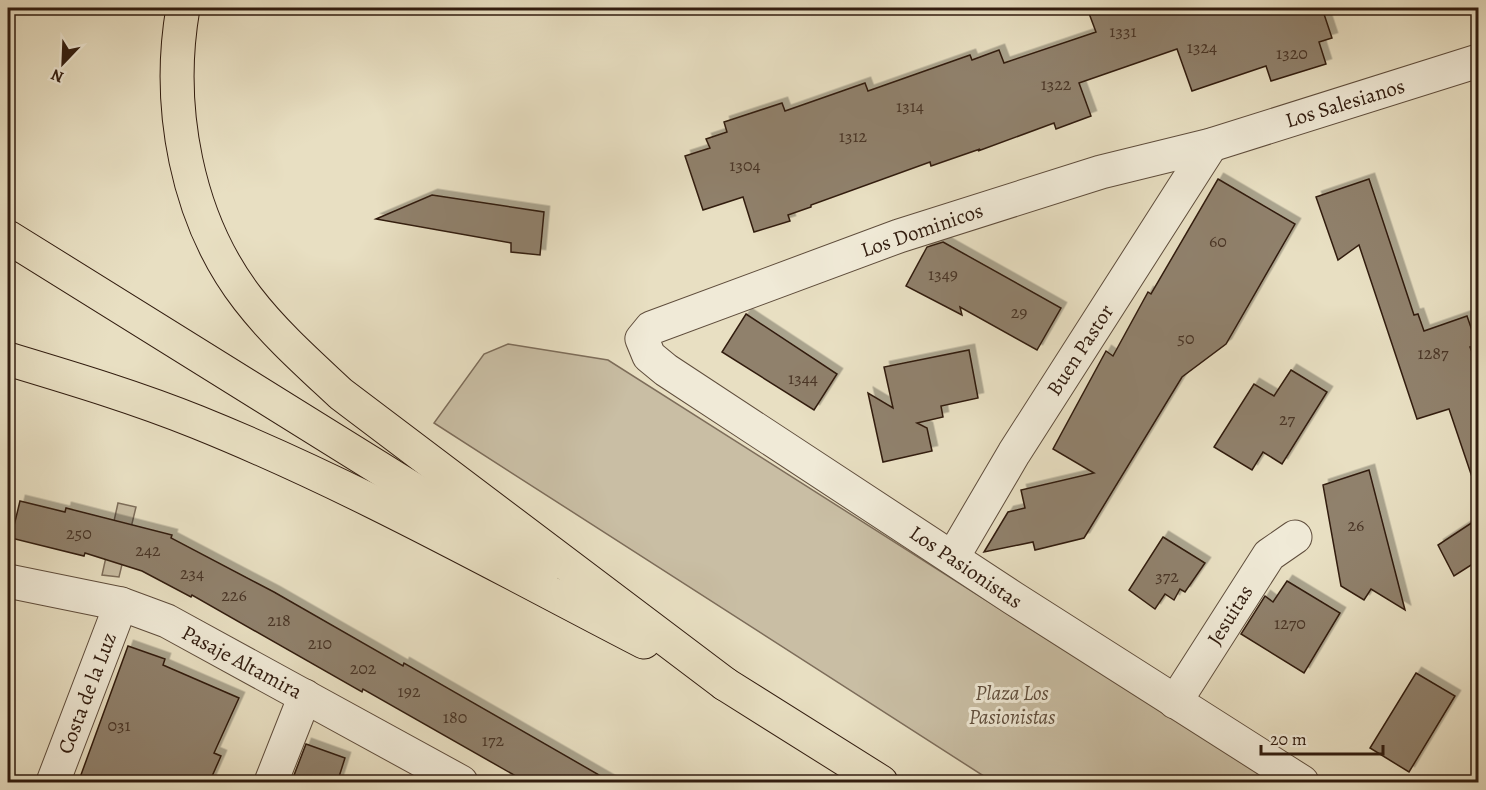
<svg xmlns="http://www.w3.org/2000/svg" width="1486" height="790" font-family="Alegreya,serif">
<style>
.green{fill:#c9bea4;stroke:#7d6d5a;stroke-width:1.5}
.building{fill:#90816c;stroke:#311c0f;stroke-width:1.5;filter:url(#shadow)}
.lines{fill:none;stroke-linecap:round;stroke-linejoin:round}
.minor-casing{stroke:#5f4d3c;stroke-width:35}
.major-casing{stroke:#311c0f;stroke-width:35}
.highway-casing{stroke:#311c0f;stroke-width:35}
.minor{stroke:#f0ead7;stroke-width:33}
.major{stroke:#e8dfc2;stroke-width:33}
.highway{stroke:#e8dfc2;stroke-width:33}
.labels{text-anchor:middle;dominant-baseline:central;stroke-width:6;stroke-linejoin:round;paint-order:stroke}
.number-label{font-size:18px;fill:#493526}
.street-label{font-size:21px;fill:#311c0f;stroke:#f0ead7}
.park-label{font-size:21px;font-style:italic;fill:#5f4d3c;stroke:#f0ead7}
</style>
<defs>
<filter id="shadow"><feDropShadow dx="5.5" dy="-5.5" stdDeviation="0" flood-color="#0004"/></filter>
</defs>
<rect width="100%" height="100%" fill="#e8dfc2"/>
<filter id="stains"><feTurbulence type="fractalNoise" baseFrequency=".00333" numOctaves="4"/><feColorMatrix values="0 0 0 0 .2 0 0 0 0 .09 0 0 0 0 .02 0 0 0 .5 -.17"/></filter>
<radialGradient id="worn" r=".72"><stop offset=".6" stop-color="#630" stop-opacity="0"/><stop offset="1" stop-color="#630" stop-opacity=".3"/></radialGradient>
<g class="green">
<polygon points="508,344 608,360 1272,782 993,782 434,423 484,354"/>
<polygon points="118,503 136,507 119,577 102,575"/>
</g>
<g class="building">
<polygon points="1087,8 1322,8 1332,38 1319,42 1326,64 1271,81 1266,66 1192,91 1177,49 1079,83 1091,116 1056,129 1054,123 978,151 980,149 931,166 930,162 811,205 811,207 788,215 790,221 754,232 743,197 703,210 685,156 710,148 706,139 727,132 724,122 782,103 785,111 865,83 868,91 970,55 972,60 999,50 1004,63 1096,32"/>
<polygon points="1218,179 1295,224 1226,344 1182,377 1084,538 1035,550 1033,542 984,552 1008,512 1025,508 1021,490 1094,473 1053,449 1106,351 1113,356 1148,292 1151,294"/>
<polygon points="1369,179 1414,315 1418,314 1424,331 1467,316 1477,345 1470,347 1479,370 1479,479 1473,480 1449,409 1417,419 1359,245 1338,260 1316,197"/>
<polygon points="432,195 544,212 540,255 511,252 511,243 376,219"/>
<polygon points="943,242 1061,308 1037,350 960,307 962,315 906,286 927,247"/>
<polygon points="746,314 837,374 814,410 722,352"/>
<polygon points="969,350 978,398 941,406 943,417 917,423 927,428 932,451 883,462 868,393 893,408 884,367"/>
<polygon points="1291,370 1327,392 1282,464 1263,452 1252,470 1214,447 1254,384 1274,396"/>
<polygon points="1369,470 1405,610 1371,589 1364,600 1341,586 1323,485"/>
<polygon points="20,501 65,512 66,508 172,535 171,538 274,592 403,666 404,663 613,783 528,783 363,689 362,692 192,595 191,597 142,571 85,553 84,556 11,538"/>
<polygon points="1479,518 1479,560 1454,576 1438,545"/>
<polygon points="1163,537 1205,563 1185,592 1180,589 1174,600 1165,594 1155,609 1129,590"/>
<polygon points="1287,581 1340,613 1304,673 1241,634 1265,596 1273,602"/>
<polygon points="128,646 165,659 163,665 239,698 214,753 221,756 209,783 78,783"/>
<polygon points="1416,673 1455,696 1409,772 1370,748"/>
<polygon points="306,744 345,758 337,783 291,783"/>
</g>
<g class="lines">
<g class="minor-casing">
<g id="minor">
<polyline points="953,557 1014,453 1211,145"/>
<polyline points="8,581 121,604 167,621 461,782"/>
<polyline points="1175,702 1269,555 1295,537"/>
<polyline points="53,782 121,604"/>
<polyline points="271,782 305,696"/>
<polyline points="1302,782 1013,598 666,370 649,356 642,339 651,328 899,236 1101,172 1211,145 1478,61"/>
</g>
</g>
<g class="major-casing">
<polyline id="major" points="725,684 881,782"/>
</g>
<g class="highway-casing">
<g id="highway">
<path d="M 183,8 C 166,106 186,219 248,299 C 275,334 309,364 341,394 L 725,684"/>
<polyline points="8,237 543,570"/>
<path d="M 8,359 C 71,378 135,397 197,422 C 351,484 497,566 644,642"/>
</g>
</g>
<use href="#minor" class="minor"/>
<use href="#major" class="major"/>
<use href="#highway" class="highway"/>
</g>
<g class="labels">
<g class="number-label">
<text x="1123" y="31">1331</text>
<text x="1202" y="47">1324</text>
<text x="1292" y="53">1320</text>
<text x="1056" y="84">1322</text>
<text x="910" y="106">1314</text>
<text x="853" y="136">1312</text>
<text x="745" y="165">1304</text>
<text x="1218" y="241">60</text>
<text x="943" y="274">1349</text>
<text x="1019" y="312">29</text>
<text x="1186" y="338">50</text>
<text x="1433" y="353">1287</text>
<text x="803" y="378">1344</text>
<text x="1287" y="419">27</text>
<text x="1356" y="525">26</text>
<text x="79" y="533">250</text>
<text x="148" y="550">242</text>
<text x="192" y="573">234</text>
<text x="1167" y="576">372</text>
<text x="234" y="595">226</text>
<text x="279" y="620">218</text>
<text x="1290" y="623">1270</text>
<text x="320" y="643">210</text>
<text x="363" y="668">202</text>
<text x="409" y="691">192</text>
<text x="455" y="717">180</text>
<text x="119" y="725">031</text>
<text x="493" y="740">172</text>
</g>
<g class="street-label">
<text transform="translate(1345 103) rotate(-17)">Los Salesianos</text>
<text transform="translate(922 230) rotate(-19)">Los Dominicos</text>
<text transform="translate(1080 350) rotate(-57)">Buen Pastor</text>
<text transform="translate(966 567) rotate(34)">Los Pasionistas</text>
<text transform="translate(1230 615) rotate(-58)">Jesuitas</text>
<text transform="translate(242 662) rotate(28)">Pasaje Altamira</text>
<text transform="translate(87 693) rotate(-69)">Costa de la Luz</text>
</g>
<g class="park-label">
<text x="1012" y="693">Plaza Los<tspan x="1012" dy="24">Pasionistas</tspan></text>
</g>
</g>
<rect width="1486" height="790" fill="none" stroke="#e8dfc2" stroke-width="30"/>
<rect x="9" y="9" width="1468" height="772" fill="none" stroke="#311c0f" stroke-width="3"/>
<rect x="15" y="15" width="1456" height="760" fill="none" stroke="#311c0f" stroke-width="1.5"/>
<g transform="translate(63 63) rotate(203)" stroke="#f0ead7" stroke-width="4.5" paint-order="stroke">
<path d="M0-4.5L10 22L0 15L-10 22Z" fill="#311c0f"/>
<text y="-9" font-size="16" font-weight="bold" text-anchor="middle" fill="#311c0f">N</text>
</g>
<path d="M1261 745v9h122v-9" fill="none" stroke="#311c0f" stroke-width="3"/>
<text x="1270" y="745" font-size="18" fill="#311c0f" stroke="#f0ead7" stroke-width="4.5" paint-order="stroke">20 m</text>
<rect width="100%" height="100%" filter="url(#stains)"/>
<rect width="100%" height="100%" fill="url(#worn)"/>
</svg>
